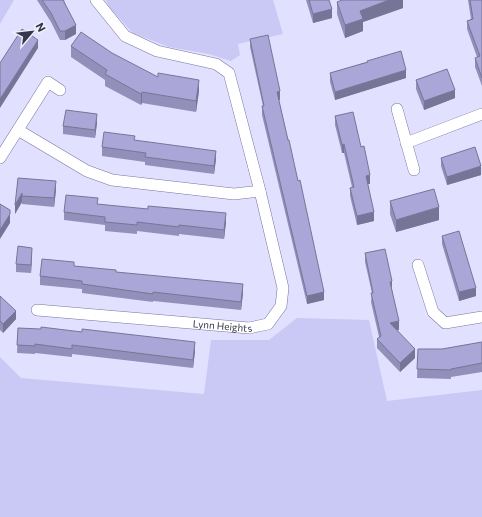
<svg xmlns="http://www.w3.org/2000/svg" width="482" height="517" font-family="Commissioner,sans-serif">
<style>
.grass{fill:#cac8f4}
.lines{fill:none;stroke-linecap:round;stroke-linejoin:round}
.street-casing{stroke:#7975a3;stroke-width:12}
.street{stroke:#fff;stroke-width:11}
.wall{fill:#9290ba}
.shaded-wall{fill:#777597}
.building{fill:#aaa7d8;stroke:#777597}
.labels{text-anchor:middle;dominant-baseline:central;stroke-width:3;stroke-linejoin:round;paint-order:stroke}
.street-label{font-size:10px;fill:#37364a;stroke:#f0effa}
</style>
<rect width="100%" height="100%" fill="#e1e0ff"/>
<g class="grass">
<polygon points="0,0 14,0 0,24"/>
<polygon points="106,0 273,0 283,34 238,44 240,55 231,61 209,54 169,47 133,33 109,7"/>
<polygon points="297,318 369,320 387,401 482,390 482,517 0,517 0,357 21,378 204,394 211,340 269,340"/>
</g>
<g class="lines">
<g class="street-casing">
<g id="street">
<polyline points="397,109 414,170"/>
<polyline points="18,130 87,171 112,180 234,194 260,191"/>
<polyline points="406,143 482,114"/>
<polyline points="0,158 48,82 60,90"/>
<polyline points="418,265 433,312 445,323 482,317"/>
<path id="s1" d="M 37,310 L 249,328 L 268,324 L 281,306 L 283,288 L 260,191 L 229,73 L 216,64 L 157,51 L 125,36 L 96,0"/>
</g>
</g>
<use href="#street" class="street"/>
</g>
<g class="wall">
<polygon points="37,0 64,0 76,34 65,40 60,40 51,22"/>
<polygon points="306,0 329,0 332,18 313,23"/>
<polygon points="403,0 403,8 363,22 363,31 345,38 337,14 337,2"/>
<polygon points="468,0 482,0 482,86 475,67 475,58 477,57 467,29 467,21 471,19"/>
<polygon points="250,39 280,100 279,100 324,300 307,304 262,115 262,106 263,106 250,47"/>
<polygon points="71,46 158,77 199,91 196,112 142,103 141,105 105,86 105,80 71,57"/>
<polygon points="367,61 406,78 335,100 330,82 330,73 367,62"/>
<polygon points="416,80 455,98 424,110 416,89"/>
<polygon points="335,116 361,147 370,184 368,184 374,221 357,225 350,196 350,188 352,187 344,153 342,153 335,125"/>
<polygon points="97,123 95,138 63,134 63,126"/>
<polygon points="135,140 216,159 214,174 145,165 145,162 102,156 102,147"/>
<polygon points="441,158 481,175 447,185 441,166"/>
<polygon points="18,178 56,190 54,207 22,204 22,202 15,214"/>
<polygon points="390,201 439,220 396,232 390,214"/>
<polygon points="98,204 226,222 224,239 179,234 179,236 137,231 137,234 105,231 105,225 64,220 64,212"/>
<polygon points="442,236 476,296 459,301 442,244"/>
<polygon points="365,253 392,290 399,330 397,330 415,358 400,372 377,348 377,339 379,337 371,302 372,293 365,262"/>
<polygon points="32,256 31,273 16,272 16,264"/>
<polygon points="74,266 243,293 241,310 153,301 153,302 82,293 82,289 40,285 40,276"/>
<polygon points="0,296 16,319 3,333 0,330"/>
<polygon points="18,328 195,351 193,368 72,354 72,357 35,353 35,354 17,353"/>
<polygon points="482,342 482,372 451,377 451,379 417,378 418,349 442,349"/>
</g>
<g class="shaded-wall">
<polygon points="389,0 403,0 403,8 363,22 363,31 345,38 345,25 360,11"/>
<polygon points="332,9 332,18 313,23 313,14"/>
<polygon points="76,25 76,34 65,40 65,31"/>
<polygon points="38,40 38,48 0,108 0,99"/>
<polygon points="406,70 406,78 335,100 335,92"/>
<polygon points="199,80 199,91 196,112 196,101"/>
<polygon points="455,90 455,98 424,110 424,101"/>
<polygon points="280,91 280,100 277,100 277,92"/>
<polygon points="142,92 142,103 141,105 141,94"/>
<polygon points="97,114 97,123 95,138 95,130"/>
<polygon points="344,144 344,153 342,153 342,145"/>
<polygon points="216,151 216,159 214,174 214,166"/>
<polygon points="481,166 481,175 447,185 447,177"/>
<polygon points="370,175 370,184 366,184 366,176"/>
<polygon points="56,181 56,190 54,207 54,198"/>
<polygon points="22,193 22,202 15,214 15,205"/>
<polygon points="439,207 439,220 396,232 396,220"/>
<polygon points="374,212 374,221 357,225 357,216"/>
<polygon points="226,213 226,222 224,239 224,230"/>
<polygon points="10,214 10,223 0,239 0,230"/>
<polygon points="32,248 32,256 31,273 31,265"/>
<polygon points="392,281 392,290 390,282"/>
<polygon points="243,284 243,293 241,310 241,302"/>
<polygon points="476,288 476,296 459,301 459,292"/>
<polygon points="324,292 324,300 307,304 307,296"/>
<polygon points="16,311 16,319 3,333 3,324"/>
<polygon points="399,321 399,330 390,332 390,323"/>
<polygon points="195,342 195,351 193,368 193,360"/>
<polygon points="415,349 415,358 400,372 400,363"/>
</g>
<g class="building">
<polygon points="42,0 63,0 76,25 65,31 60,31 51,13"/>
<polygon points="309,0 329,0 332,9 313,14"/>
<polygon points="342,0 389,0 360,11 363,19 345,25 337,2"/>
<polygon points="470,0 482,0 482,78 475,58 480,56 467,21 473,19"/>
<polygon points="22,29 38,40 0,99 0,63"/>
<polygon points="81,32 112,53 158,77 158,73 199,80 196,101 142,92 141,94 105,74 107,70 71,46"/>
<polygon points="268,35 280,91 277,92 288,140 289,140 298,181 300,180 324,292 307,296 262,106 264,106 250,39"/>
<polygon points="401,51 406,70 335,92 330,73 368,62 367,61"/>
<polygon points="447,69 455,90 424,101 416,80"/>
<polygon points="66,110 97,114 95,130 63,126"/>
<polygon points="353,112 361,147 364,146 370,175 366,176 374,212 357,216 350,188 354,187 344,144 342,145 335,116"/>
<polygon points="104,132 135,136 134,140 216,151 214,166 145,157 146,153 102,147"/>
<polygon points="475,147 481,166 447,177 441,158"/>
<polygon points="18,178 56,181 54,198 22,196 22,193 15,205"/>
<polygon points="434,189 439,207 396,220 390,201"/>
<polygon points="66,195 98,198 97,204 148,209 148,206 226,213 224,230 179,225 179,227 137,222 137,225 105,222 105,217 64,212"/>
<polygon points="0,204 10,210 10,214 0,230"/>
<polygon points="459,231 476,288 459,292 442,236"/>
<polygon points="18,246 32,248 31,265 16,264"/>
<polygon points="385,249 392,281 390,282 399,321 390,323 415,349 400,363 377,339 381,336 371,293 373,293 365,253"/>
<polygon points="42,259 74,262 74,266 116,270 116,272 243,284 241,302 153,292 153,294 82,284 82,281 40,276"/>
<polygon points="0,296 16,311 3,324 0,321"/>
<polygon points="41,327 82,332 82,329 195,342 193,360 72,345 72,349 35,344 35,346 17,345 18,328 41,329"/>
<polygon points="482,342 482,363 451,369 451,370 417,369 418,349 442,349"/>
</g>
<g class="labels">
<g class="street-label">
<text stroke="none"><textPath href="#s1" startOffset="186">Lynn Heights</textPath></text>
</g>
</g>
<g transform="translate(32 32) rotate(62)" stroke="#f0effa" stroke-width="3" paint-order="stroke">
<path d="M0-3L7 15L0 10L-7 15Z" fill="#37364a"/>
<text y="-6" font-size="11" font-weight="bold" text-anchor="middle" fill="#37364a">N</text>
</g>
</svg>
